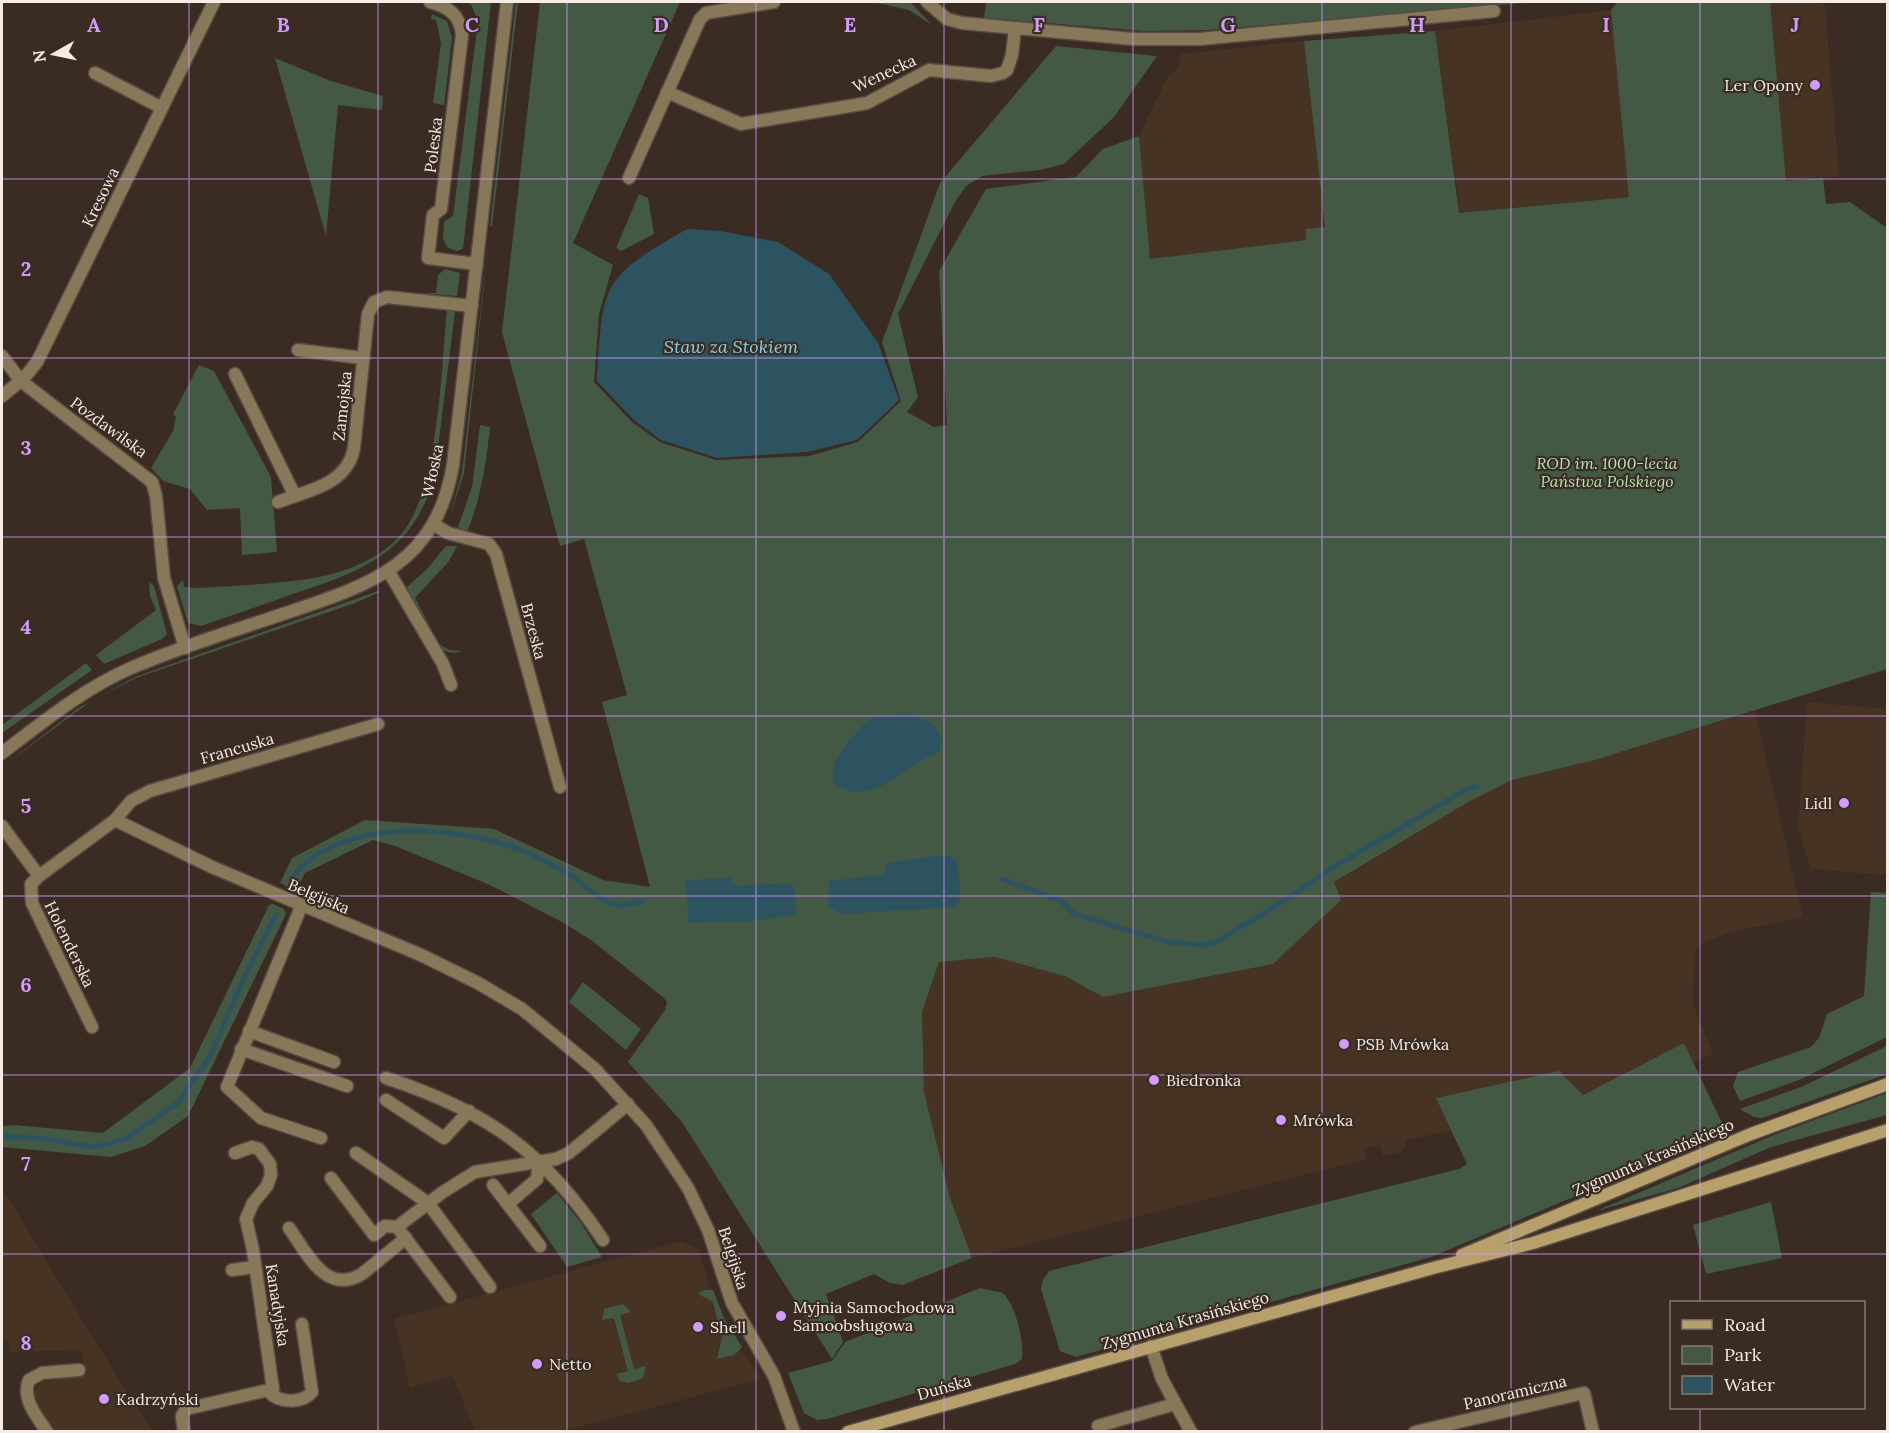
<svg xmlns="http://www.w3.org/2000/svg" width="1889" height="1433" font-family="Lora,serif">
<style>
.built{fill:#463324}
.green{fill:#445944}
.water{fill:#2d5361}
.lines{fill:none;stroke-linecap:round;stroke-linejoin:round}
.stream{stroke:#2d5361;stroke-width:5}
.street-casing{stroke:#584b41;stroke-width:15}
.secondary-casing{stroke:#584b41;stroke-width:15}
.street{stroke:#867858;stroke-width:12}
.secondary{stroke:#b7a06c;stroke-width:12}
.grid{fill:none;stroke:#d39cfc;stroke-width:1.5;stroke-opacity:0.55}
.poi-dot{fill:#d39cfc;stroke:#3a2c22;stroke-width:2}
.labels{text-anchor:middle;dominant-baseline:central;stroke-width:4.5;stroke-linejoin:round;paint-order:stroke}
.street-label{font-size:16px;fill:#f5ece5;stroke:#3a2c22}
.poi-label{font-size:16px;fill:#f5ece5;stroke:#3a2c22;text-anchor:start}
.park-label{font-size:16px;font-style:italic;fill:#b3e1b3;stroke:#3a2c22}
.water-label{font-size:18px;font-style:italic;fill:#87cde7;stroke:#3a2c22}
.grid-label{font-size:20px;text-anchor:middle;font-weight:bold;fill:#d39cfc;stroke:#3a2c22;stroke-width:4.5;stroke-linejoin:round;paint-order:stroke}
</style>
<rect width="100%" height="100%" fill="#3a2c22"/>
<g class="built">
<polygon points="1618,2 1811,2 1825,4 1839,176 1460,213 1435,31 1611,10"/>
<polygon points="1304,41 1325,227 1306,240 1150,259 1139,136 1169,74 1177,69 1181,54"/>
<polygon points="1807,702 1887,709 1887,875 1811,869 1798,828"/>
<polygon points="1755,711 1803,917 1730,932 1700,944 1695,951 1693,1005 1713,1054 1693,1062 1684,1043 1583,1095 1437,1098 1452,1130 1407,1140 1402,1152 1383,1156 1380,1145 1365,1149 1367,1159 972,1258 950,1198 924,1092 922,1012 939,962 995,957 1065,976 1103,997 1273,964 1334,882 1470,801 1512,780 1595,760"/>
<polygon points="2,1188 92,1336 152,1431 55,1431 37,1404 34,1393 41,1382 83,1376 82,1350 10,1352 9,1341 2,1341"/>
<polygon points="681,1241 699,1250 709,1286 727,1330 761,1379 563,1431 475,1431 452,1375 410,1388 394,1319"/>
</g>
<g class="green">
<polygon points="463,2 491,2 463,249 456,251 447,247 443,238 444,222 453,216 478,21 471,4"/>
<polygon points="516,2 518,2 492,226 490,226"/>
<polygon points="540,2 680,2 573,243 613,265 599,314 594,382 632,422 660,442 716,460 809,456 858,442 901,401 882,342 940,183 1056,46 1157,56 1114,117 1064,164 1040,170 982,176 966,186 955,202 898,314 918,397 907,412 934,427 947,425 939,271 986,189 1076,177 1103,149 1139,136 1150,259 1306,240 1306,229 1325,227 1304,41 1435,31 1459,213 1629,197 1611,10 1618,2 1770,2 1786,181 1823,178 1826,204 1850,202 1887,228 1887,669 1595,760 1512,780 1470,801 1334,882 1341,900 1273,964 1103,997 1065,976 995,957 939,962 922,1012 924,1092 950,1198 972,1258 902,1285 890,1283 874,1274 826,1294 843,1342 832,1359 682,1122 628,1062 665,1010 667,1002 664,998 591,940 560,921 490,885 395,846 373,840 305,873 296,891 280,883 292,858 365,820 494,829 603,880 650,887 602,702 627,695 584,539 560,546 502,332"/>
<polygon points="873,2 910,2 932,25 909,10"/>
<polygon points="986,2 1535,2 1208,30 1144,31 984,18"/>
<polygon points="432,14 447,21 452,38 444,105 433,103 441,43 436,20 431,19"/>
<polygon points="275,58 331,81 383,96 382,110 338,105 326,236"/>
<polygon points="639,194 648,198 654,234 621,251 616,248"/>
<polygon points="489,237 464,473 449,519 462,472"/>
<polygon points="445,269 460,273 457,296 420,293 436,293 438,275"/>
<path d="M 447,309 L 455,312 L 434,479 C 412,552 363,571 296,593 C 265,604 233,615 201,626 L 188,623 L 177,586 L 183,580 L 184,587 L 197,588 C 239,585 303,584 342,571 C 366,563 392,549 406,528 C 439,479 441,370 447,309 Z"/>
<polygon points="199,365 214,371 271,477 277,552 242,555 240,508 207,510 190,489 163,481 151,468 173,431 176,417 173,414"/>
<path d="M 480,425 L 490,427 C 486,464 481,498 467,532 L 458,527 L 472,487 Z"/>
<path d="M 446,546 L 457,546 L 449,561 L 415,598 L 439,644 L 449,650 L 462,651 C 458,652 453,654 448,652 C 433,648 414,602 407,587 L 428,568 Z"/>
<polygon points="149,582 154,586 167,634 162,639 104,664 96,655 156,610 150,596"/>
<polygon points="378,591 380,592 355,603 136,678 91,701 2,767 77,709 135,677"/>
<polygon points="86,663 92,670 2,733 2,725"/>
<polygon points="1871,892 1887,893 1887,1037 1799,1080 1740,1101 1733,1086 1738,1072 1811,1047 1819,1038 1827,1014 1864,996"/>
<polygon points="273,904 284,909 286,914 188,1116 145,1146 111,1157 2,1147 2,1126 14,1125 103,1133 190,1068 269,905"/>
<polygon points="583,982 641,1029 626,1050 569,1002"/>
<polygon points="1684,1043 1722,1123 1713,1138 1431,1257 1076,1357 1060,1351 1041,1289 1043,1280 1049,1271 1459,1169 1467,1164 1436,1098 1559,1071 1583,1095"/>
<polygon points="1887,1046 1887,1074 1762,1118 1754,1117 1740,1109 1801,1087"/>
<polygon points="1887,1093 1887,1115 1771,1147 1678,1188 1596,1211 1774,1135"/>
<polygon points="557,1193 581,1223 602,1257 567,1267 531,1214"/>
<polygon points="1771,1202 1782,1258 1706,1274 1693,1225"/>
<path d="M 980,1288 L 1003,1293 C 1016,1306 1024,1340 1022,1359 L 1015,1364 L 827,1419 L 817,1420 L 804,1413 L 788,1373 L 832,1361 L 845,1342 Z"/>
<polygon points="704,1290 713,1290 724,1318 742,1347 734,1355 717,1359 722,1338 713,1302 698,1294"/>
<polygon points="623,1304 631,1312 620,1315 634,1369 646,1366 643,1378 629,1383 620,1381 616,1374 628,1371 614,1318 602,1320 604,1309"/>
</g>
<g class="water">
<path d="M 687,229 L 720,231 L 778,242 L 829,274 L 878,343 L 899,400 L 857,440 L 807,452 L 717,458 L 661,440 L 634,420 L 597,381 C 603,283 600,279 687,229 Z"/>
<path d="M 910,714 L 933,724 L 943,740 L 939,752 C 911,762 885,794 854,792 C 848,792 839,786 833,783 L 834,764 L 848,742 L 869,719 L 886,715 Z"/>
<polygon points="946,855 957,860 961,897 956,907 841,914 828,907 829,881 885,874 886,863"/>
<polygon points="730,877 733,886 790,883 795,888 796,914 755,921 689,923 685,881"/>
</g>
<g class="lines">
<g class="stream">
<path d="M 292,878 C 341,813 468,825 533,855 C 544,860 555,866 566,872 C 582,881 601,905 621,905 C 628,905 636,902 643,901"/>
<polyline points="1002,879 1061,901 1074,914 1168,942 1201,945 1216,942 1289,898 1332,868 1464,791 1477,786"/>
<polyline points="2,1136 48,1139 92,1147 105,1145 126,1138 179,1102 209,1058 250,965 276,915"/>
</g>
<g class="street-casing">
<g id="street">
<path d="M 430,2 C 448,7 460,14 462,35 L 441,209 L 433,215 L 428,258 L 477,264"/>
<polyline points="927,2 947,19 962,23 1133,39 1200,39 1494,11"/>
<polyline points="95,73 162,108"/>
<polyline points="667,92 741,124 844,107 867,103 929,70 991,76 1003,73 1007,70 1012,55 1015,28"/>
<polyline points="629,178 700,19 706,13 774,2"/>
<polyline points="298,350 363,358"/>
<polyline points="2,356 21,381 152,482 156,496 164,578 185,648"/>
<polyline points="235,374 295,496"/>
<polyline points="2,396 24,378 37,362 214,2"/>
<path d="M 278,502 C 309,490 347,485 354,448 L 368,314 L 374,302 L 387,297 L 472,306"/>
<polyline points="433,524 448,533 489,544 496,554 560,787"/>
<polyline points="389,572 443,664 451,685"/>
<path d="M 2,753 C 43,722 83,689 131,668 C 182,646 236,630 289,612 C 373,584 436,563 453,465 L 507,2"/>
<polyline points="115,820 131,801 150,791 378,724"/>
<polyline points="2,826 39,876 115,820 212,867 421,955 478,983 522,1009 595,1069 646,1125 688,1188 708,1230 732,1303 774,1376 794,1432"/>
<polyline points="39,876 31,884 32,903 92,1027"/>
<polyline points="301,907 227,1087 261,1118 321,1138"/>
<polyline points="249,1031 334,1062"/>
<polyline points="241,1049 347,1086"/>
<path d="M 386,1078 C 487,1111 544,1151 603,1240"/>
<polyline points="386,1100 444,1138 469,1111"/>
<polyline points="356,1153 428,1203 490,1287"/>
<polyline points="331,1178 374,1235 385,1226 397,1227 450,1297"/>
<polyline points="493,1185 540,1246"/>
<polyline points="508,1204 537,1179 539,1162"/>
<polyline points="397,1227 443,1192 475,1172 556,1159 569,1153 628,1104"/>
<path d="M 289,1228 C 307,1253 326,1296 362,1274 L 406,1238"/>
<polyline points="232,1270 255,1267"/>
<polyline points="1151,1346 1162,1379 1191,1432"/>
<path d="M 269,1392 C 279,1403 302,1404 312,1392 L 302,1324"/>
<polyline points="1098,1426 1175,1404"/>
<path d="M 47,1432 C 37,1416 21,1399 29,1380 L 42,1373 L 79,1370"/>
<polyline points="184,1432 182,1416 186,1409 273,1389 253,1250 246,1219 253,1203 267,1186 271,1175 270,1164 259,1149 252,1147 235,1153"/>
<polyline points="1415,1432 1584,1393 1593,1432"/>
</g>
</g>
<g class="secondary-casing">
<g id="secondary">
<polyline points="1462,1255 1751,1134 1888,1084"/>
<polyline points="848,1432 1433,1268 1533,1243 1888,1130"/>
</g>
</g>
<use href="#street" class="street"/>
<use href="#secondary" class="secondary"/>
</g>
<path class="grid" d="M 189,2 L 189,1432M 378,2 L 378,1432M 567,2 L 567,1432M 756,2 L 756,1432M 944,2 L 944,1432M 1133,2 L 1133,1432M 1322,2 L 1322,1432M 1511,2 L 1511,1432M 1700,2 L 1700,1302M 2,179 L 1888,179M 2,358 L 1888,358M 2,537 L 1888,537M 2,716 L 1888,716M 2,896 L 1888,896M 2,1075 L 1888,1075M 2,1254 L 1888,1254M 1700,1408 L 1700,1432"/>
<g class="poi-dot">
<circle cx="1815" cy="85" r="6"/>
<circle cx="1844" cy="803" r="6"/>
<circle cx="1344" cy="1044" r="6"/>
<circle cx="1154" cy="1080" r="6"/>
<circle cx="1281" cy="1120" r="6"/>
<circle cx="781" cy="1316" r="6"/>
<circle cx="698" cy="1327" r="6"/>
<circle cx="537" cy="1364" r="6"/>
<circle cx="104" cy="1399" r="6"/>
</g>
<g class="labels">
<g class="street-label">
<text transform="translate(884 73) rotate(-25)">Wenecka</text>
<text transform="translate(433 145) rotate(-83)">Poleska</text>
<text transform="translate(100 197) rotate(-64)">Kresowa</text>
<text transform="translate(342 406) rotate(-84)">Zamojska</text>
<text transform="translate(109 427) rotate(36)">Pozdawilska</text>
<text transform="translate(432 471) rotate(-78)">Włoska</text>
<text transform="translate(534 631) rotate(75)">Brzeska</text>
<text transform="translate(237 748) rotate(-16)">Francuska</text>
<text transform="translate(319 896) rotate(23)">Belgijska</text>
<text transform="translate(70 944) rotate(64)">Holenderska</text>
<text transform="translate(1653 1157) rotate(-23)">Zygmunta Krasińskiego</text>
<text transform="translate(734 1258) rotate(72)">Belgijska</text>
<text transform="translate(278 1305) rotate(81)">Kanadyjska</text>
<text transform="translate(1185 1320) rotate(-16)">Zygmunta Krasińskiego</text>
<text transform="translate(944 1387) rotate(-16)">Duńska</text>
<text transform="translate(1515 1392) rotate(-13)">Panoramiczna</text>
</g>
<g class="poi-label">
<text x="1803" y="85" text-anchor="end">Ler Opony</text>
<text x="1832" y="803" text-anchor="end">Lidl</text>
<text x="1356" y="1044">PSB Mrówka</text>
<text x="1166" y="1080">Biedronka</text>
<text x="1293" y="1120">Mrówka</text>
<text x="793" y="1307">Myjnia Samochodowa<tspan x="793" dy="18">Samoobsługowa</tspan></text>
<text x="710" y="1327">Shell</text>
<text x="549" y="1364">Netto</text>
<text x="116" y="1399">Kadrzyński</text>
</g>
<g class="park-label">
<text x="1607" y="463">ROD im. 1000-lecia<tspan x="1607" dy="18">Państwa Polskiego</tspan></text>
</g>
<g class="water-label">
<text x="731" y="346">Staw za Stokiem</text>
</g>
</g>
<g class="grid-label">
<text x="94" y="32">A</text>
<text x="283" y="32">B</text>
<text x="472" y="32">C</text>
<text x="661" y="32">D</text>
<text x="850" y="32">E</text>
<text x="1039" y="32">F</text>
<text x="1228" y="32">G</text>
<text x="1417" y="32">H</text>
<text x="1606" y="32">I</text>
<text x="1795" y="32">J</text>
<text x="26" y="276">2</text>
<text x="26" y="455">3</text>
<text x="26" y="634">4</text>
<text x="26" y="813">5</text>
<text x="26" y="992">6</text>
<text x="26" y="1171">7</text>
<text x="26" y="1350">8</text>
</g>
<rect width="1889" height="1433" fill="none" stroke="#f5ece5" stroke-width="6"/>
<rect x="1670" y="1301" width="195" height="108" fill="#3a2c22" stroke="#857970" stroke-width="1.5"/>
<rect x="1682" y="1320" width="30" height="9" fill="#b7a06c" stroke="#857970" stroke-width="1.5"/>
<text x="1724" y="1331" font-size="18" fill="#f5ece5">Road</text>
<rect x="1682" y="1346" width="30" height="18" fill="#445944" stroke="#857970" stroke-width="1.5"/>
<text x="1724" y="1361" font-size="18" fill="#f5ece5">Park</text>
<rect x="1682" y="1376" width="30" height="18" fill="#2d5361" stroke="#857970" stroke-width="1.5"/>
<text x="1724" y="1391" font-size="18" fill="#f5ece5">Water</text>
<g transform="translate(54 54) rotate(261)" stroke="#3a2c22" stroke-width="4.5" paint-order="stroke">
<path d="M0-4.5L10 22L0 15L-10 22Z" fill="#f5ece5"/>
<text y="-9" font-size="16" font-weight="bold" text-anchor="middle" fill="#f5ece5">N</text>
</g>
</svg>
